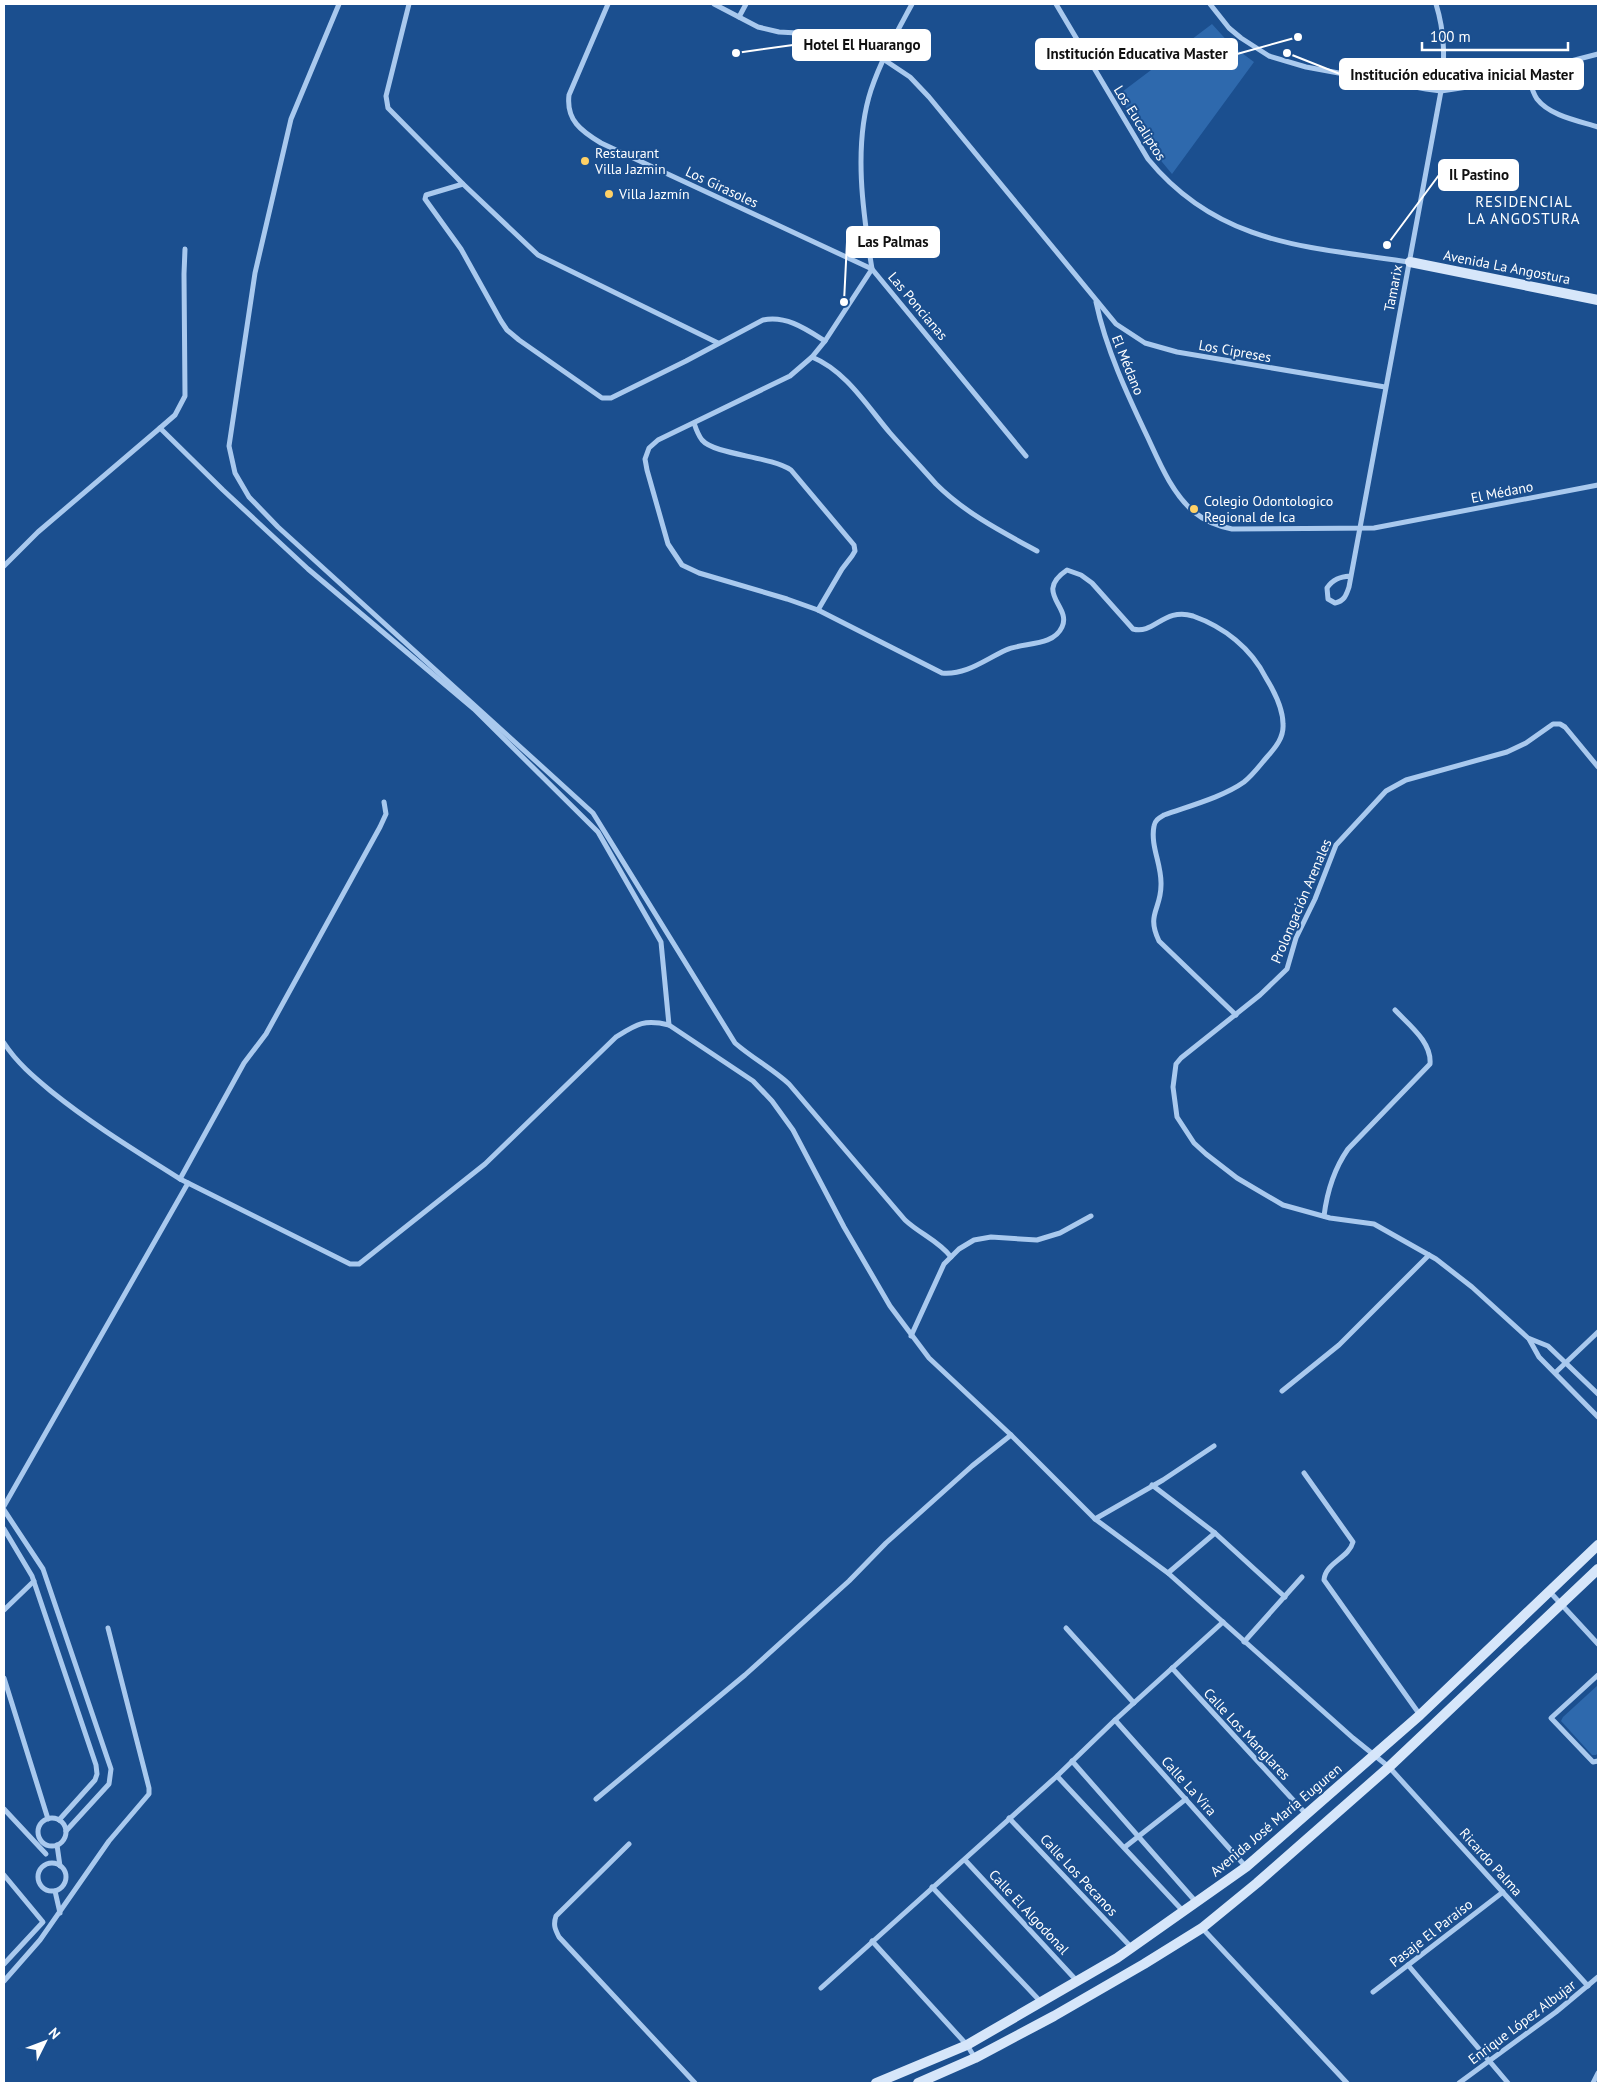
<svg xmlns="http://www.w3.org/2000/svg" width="1602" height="2087" font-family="'PT Sans',sans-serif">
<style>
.green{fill:#2e69ad}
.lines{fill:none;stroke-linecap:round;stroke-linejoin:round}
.street{stroke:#a9c9ee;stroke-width:5}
.secondary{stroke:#d6e6fa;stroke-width:10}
.poi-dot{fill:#ffd166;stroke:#1b4f8f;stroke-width:2}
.labels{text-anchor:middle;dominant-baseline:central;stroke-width:4;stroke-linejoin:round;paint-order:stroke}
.street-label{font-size:14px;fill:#fff;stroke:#1b4f8f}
.poi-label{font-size:14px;fill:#fff;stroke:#1b4f8f;text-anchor:start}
.neighbourhood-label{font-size:15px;letter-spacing:1px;fill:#fff;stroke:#1b4f8f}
.leader{fill:none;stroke:#fff;stroke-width:2}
.callout-dot{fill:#fff;stroke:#1b4f8f;stroke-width:2}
.callout{fill:#fff;stroke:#fff;stroke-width:2}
.callout-label{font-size:15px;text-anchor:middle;font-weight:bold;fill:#111}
</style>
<rect width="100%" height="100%" fill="#1b4f8f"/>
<g class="green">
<polygon points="1212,24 1231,45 1254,62 1172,174 1153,151 1118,95"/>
<polygon points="1598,1685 1598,1753 1596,1755 1592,1755 1561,1721 1563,1717"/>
</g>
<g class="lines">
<g class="street">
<path d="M 339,4 L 291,119 L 255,273 L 229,446 L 235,473 L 249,497 L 278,527 L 593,813 L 735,1043 C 752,1058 773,1069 789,1084 L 905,1220 C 920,1234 939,1241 951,1257"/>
<polyline points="409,4 386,96 388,108 463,184 538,255 718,343"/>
<path d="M 608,4 L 569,95 C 566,120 581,131 601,143 L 872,269 L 825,341 L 812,357 L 790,376 L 658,440 L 649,448 L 645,459 L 647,470 L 668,544 L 682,565 L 699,573 L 787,599 L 818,610 L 942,673 C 967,675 984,660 1006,650 C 1023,642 1053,647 1062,627 C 1072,606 1033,593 1067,570 L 1081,575 L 1092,583 L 1133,629 C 1154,635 1164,607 1193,616 C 1224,627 1251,648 1266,678 C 1274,691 1283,708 1283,724 C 1284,737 1276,747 1267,757 C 1260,765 1253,775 1244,782 C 1223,797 1189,806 1164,815 C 1159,818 1155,820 1154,826 C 1150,846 1162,865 1161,885 C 1161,910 1146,914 1159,941 L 1236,1015"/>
<polyline points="714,4 758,27 779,32 816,34 883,59 910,77 929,97 1116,324 1145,343 1177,352 1385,387"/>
<path d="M 912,4 C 897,32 881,60 871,90 C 853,145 863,213 872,269 L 1026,456"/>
<path d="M 1056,4 L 1148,159 C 1218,245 1308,247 1410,262"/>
<polyline points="1210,4 1229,28 1241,38 1269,56 1306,67 1426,89 1441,91 1474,86 1598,54"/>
<polyline points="739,17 746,4"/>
<path d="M 1527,73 C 1530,81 1532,92 1537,99 C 1550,116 1579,121 1598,127"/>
<path d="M 463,184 L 426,195 L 425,199 L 461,249 L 501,321 L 507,330 L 519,340 L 602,398 L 611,398 L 686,361 L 763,320 C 786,315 806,329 825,341"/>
<polyline points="185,249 184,274 185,396 175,415 160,428 223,490 308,569 474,709 598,832 661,942 669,1025 753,1081 772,1101 793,1130 844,1227 890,1306 929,1358 1011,1435 1095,1519 1168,1573 1353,1738 1389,1767 1588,1986"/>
<path d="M 1096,302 C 1106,349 1127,394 1148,438 C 1160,464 1172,493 1194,512 C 1206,522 1218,526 1232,529 L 1374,528 L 1598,485"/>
<path d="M 812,357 C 846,371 867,406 890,433 C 905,450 921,467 936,484 C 965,513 1002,532 1037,551"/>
<path d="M 694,423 C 696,429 698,435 702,440 C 715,455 770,456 791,470 L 854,545 L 855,551 L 852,556 L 842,569 L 818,610"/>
<polyline points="4,566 38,532 160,428"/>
<path d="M 1350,576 C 1340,577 1333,579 1327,588 L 1328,599 L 1335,603 C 1344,601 1346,596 1349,587 L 1441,91 C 1445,60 1445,33 1436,4"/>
<polyline points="1598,767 1565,727 1560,724 1553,724 1526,743 1507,752 1406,780 1386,791 1336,845 1315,899 1296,938 1287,969 1260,995 1181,1058 1176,1064 1173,1087 1177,1117 1194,1143 1206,1154 1237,1178 1283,1205 1330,1218 1374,1224 1436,1259 1472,1287 1528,1338 1548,1346 1598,1394"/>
<path d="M 4,1043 C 17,1063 34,1077 52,1092 C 93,1125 136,1151 180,1179 L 244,1063 L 266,1034 L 380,827 L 386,814 L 384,802"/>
<path d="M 180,1179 L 350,1264 L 359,1264 L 485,1164 L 616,1037 C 637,1024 644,1019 669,1025"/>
<path d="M 1324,1216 C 1327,1192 1334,1169 1348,1149 L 1430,1064 C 1432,1042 1409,1025 1395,1010"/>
<polyline points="911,1336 944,1264 959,1249 974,1240 991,1237 1037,1240 1060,1233 1091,1216"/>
<polyline points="1529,1339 1539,1357 1598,1417"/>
<polyline points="1556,1372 1598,1332"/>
<polyline points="1282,1391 1339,1345 1429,1255"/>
<path d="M 1304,1473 L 1353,1542 C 1349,1558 1325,1563 1324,1580 L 1420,1715"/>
<polyline points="1152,1485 1215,1533 1285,1597"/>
<polyline points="4,1506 188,1183"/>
<polyline points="4,1510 43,1569 111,1769 109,1784 66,1831"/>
<polyline points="1095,1519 1163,1480 1214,1446"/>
<polyline points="4,1529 32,1576 96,1765 97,1774 95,1780 59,1820"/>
<polyline points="1168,1573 1215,1533"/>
<polyline points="1549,1591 1598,1644"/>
<polyline points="4,1610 34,1581"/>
<polyline points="1066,1628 1134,1703"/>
<polyline points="1244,1642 1302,1577"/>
<polyline points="1172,1668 1306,1814"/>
<polyline points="1598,1675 1551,1718 1593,1762 1598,1761"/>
<polyline points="4,1678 48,1819"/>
<polyline points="1115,1720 1246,1867"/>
<polyline points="1072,1761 1196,1902"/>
<polyline points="1057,1776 1183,1911"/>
<polyline points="596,1799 745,1675 849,1581 886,1543 972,1466 1011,1435"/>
<polyline points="4,1809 46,1854"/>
<polyline points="1009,1818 1131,1947"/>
<circle cx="52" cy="1832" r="14"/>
<path d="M 629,1844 L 556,1916 C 553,1925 555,1929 559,1937 L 695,2083"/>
<polyline points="57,1845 60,1866"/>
<polyline points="1125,1847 1186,1799"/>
<polyline points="965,1860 1076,1980"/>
<circle cx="52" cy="1877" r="14"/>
<polyline points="4,1875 43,1922 4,1964"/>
<polyline points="932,1887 1040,2001"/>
<polyline points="55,1891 60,1913"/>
<polyline points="1202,1928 1347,2083"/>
<polyline points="872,1941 967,2045 975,2058"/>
<polyline points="1408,1965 1508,2083"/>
<polyline points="4,1981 40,1940 109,1841 149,1794 149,1788 108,1628"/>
<polyline points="821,1988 1057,1776 1115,1720 1223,1622"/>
<polyline points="1373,1992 1503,1892"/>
<polyline points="1459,2083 1556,2012 1598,1977"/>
<polyline points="1593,2083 1598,2073"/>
</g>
<g class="secondary">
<polyline points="1410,262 1598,300"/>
<polyline points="876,2083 967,2045 1117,1958 1246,1867 1420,1715 1598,1545"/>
<polyline points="918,2083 975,2058 1054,2016 1144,1964 1202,1928 1257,1883 1389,1767 1598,1569"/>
</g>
</g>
<g class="poi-dot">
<circle cx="585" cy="161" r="5"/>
<circle cx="609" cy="194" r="5"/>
<circle cx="1194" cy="509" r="5"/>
</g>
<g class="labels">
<g class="street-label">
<text transform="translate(1140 123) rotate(58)">Los Eucaliptos</text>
<text transform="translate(722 187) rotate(25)">Los Girasoles</text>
<text transform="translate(1507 267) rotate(11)">Avenida La Angostura</text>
<text transform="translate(1393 288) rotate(-79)">Tamarix</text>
<text transform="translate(918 306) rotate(50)">Las Poncianas</text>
<text transform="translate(1235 351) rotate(10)">Los Cipreses</text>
<text transform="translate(1128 365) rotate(68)">El Médano</text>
<text transform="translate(1502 492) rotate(-11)">El Médano</text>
<text transform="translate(1301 901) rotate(-67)">Prolongación Arenales</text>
<text transform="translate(1247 1734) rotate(47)">Calle Los Manglares</text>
<text transform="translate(1189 1786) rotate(48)">Calle La Vira</text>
<text transform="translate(1276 1820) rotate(-40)">Avenida José María Euguren</text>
<text transform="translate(1491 1862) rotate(48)">Ricardo Palma</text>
<text transform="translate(1079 1875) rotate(47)">Calle Los Pecanos</text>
<text transform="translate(1029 1912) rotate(47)">Calle El Algodonal</text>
<text transform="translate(1431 1933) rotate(-38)">Pasaje El Paraíso</text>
<text transform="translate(1522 2022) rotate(-37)">Enrique López Albujar</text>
</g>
<g class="poi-label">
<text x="595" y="153">Restaurant<tspan x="595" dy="16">Villa Jazmin</tspan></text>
<text x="619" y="194">Villa Jazmín</text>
<text x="1204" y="501">Colegio Odontologico<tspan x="1204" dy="16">Regional de Ica</tspan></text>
</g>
<g class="neighbourhood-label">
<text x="1524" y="201">RESIDENCIAL<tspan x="1524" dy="17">LA ANGOSTURA</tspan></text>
</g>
</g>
<path class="leader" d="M736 53L793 45M1298 37L1237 54M1287 53L1340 74M1387 245L1439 175M844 302L847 242"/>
<g class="callout-dot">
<circle cx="736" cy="53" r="5"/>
<circle cx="1298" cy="37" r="5"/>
<circle cx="1287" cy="53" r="5"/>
<circle cx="1387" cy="245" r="5"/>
<circle cx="844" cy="302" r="5"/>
</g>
<g class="callout">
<rect x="793" y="30" width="137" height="30" rx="5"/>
<rect x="1036" y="39" width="201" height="30" rx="5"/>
<rect x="1340" y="59" width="243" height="30" rx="5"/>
<rect x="1439" y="160" width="79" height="30" rx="5"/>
<rect x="847" y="227" width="92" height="30" rx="5"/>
</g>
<g class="callout-label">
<text x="862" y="50">Hotel El Huarango</text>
<text x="1137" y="59">Institución Educativa Master</text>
<text x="1462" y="80">Institución educativa inicial Master</text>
<text x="1479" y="180">Il Pastino</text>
<text x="893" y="247">Las Palmas</text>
</g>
<rect width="1602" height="2087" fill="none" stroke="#ffffff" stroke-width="10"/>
<g transform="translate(45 2042) rotate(48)" stroke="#1b4f8f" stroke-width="4" paint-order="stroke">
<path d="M0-4L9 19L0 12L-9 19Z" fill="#ffffff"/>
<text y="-8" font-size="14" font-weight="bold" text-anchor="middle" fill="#ffffff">N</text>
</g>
<path d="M1422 42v8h146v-8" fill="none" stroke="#ffffff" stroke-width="2.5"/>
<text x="1430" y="42" font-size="15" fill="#ffffff" stroke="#1b4f8f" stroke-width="4" paint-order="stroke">100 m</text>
</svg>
